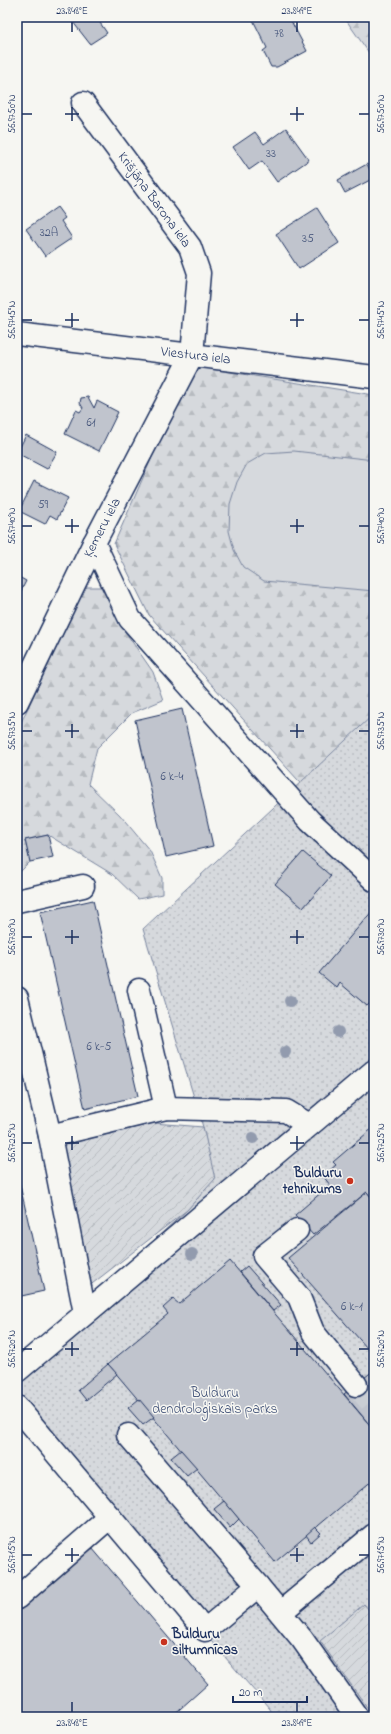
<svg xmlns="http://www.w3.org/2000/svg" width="391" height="1734" font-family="'Indie Flower',sans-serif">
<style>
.forest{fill:url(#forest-firs);stroke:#78849e}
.park{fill:url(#park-dots);stroke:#78849e}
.garden{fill:url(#garden-furrows);stroke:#78849e}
.pitch{fill:#d6d9dd;stroke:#78849e}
.building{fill:#c0c4cd;stroke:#1b2f5e}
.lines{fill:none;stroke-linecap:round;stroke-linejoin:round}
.minor-tunnel{stroke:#caced4;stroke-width:22;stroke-dasharray:22 11;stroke-linecap:butt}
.minor-casing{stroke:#1b2f5e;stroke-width:25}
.minor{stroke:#f6f6f2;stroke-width:22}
.tree{fill:#929bae}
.ticks{fill:none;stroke:#1b2f5e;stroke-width:1.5}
.poi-dot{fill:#c8321e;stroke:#f6f6f2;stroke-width:1.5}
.labels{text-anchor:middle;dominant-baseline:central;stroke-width:3;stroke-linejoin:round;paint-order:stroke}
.number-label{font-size:12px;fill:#44547a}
.street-label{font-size:14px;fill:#1b2f5e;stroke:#f6f6f2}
.poi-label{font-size:14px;font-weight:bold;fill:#1b2f5e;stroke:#f6f6f2;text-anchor:end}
.park-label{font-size:14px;fill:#405177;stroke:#f6f6f2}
.neatline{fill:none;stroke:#1b2f5e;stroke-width:1.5}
.ticks-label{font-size:10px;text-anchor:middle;fill:#1b2f5e}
</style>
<defs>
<pattern id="forest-firs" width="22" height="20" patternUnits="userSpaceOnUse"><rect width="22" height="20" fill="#d6d9dd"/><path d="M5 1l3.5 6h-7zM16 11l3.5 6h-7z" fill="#b7bbc0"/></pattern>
<pattern id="park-dots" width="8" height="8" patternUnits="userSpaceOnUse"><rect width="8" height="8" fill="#d6d9dd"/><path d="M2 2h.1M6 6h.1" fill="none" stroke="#b7bbc0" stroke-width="1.8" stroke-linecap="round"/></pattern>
<pattern id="garden-furrows" width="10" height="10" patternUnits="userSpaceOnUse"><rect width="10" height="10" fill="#d6d9dd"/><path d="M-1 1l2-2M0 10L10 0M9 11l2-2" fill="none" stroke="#b7bbc0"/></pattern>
</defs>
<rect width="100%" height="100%" fill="#f6f6f2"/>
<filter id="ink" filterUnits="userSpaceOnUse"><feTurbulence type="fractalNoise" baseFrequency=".025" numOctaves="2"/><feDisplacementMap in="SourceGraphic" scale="8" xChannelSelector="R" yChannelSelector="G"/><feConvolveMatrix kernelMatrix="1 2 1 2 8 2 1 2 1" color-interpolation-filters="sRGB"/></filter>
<g filter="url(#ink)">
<g class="forest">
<polygon points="344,17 374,17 374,60"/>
<polygon points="192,366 374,395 374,765 316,800 149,615 114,544"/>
<polygon points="85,587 101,587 124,630 153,672 163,700 132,713 97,748 88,784 120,815 150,851 162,878 162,894 138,899 112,874 48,835 25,840 30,862 17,875 17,731"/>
</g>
<polygon class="park" points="374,714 374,1717 274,1717 270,1709 17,1417 17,1365 187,1210 214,1179 203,1127 143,929"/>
<g class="garden">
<polygon points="154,1123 203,1127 215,1179 187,1210 88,1287 59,1146"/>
<polygon points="364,1604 374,1616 374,1717 320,1641"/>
</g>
<polygon class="pitch" points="294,451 374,460 374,591 264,581 243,567 234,550 229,531 230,504 237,482 247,464 266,453"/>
<g class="building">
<polygon points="69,17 96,17 107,33 90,44"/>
<polygon points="259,17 289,17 307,51 277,67 271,67 263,51 267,48 253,20"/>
<polygon points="286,128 309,160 277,182 262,161 249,170 233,147 255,132 264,144"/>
<polygon points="367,164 374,178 345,193 338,180"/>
<polygon points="57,207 65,218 61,221 72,238 45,256 26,229"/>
<polygon points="317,208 339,243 299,269 276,234"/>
<polygon points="88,397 94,408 97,401 118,412 99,451 65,434 76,410 80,412 83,408 80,403 81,398"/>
<polygon points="26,435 57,452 47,469 17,453"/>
<polygon points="34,481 68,498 57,519 50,515 45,524 19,511"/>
<polygon points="17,576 26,581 17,599"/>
<polygon points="182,709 213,846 166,857 135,720"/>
<polygon points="48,835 53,857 30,862 25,840"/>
<polygon points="303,852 331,876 303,908 275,884"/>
<polygon points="93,900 138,1096 85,1109 40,912"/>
<polygon points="374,909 374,999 367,1006 340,983 337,988 319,973"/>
<polygon points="374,1127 374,1201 367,1192 313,1235 295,1215 330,1185 323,1176 336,1165 333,1162"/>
<polygon points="17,1172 44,1291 17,1297"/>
<polygon points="367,1192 374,1201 374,1356 288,1258"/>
<polygon points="230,1261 374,1430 374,1479 275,1562 108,1364 168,1314 163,1308 173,1299 179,1304"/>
<polygon points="247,1266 281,1305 273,1311 240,1272"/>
<polygon points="108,1364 117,1374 86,1400 78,1390"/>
<polygon points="374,1370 374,1430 344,1394"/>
<polygon points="139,1399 154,1417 143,1425 128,1408"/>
<polygon points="181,1450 197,1468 187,1476 171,1458"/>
<polygon points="224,1501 239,1519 230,1528 214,1509"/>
<polygon points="315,1527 321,1533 311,1542 306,1535"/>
<polygon points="92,1548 208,1684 171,1717 17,1717 17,1611"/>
</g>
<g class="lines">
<polyline class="minor-tunnel" points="356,1385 374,1406"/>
<g class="minor-casing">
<g id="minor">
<path id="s1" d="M 17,334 L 374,377"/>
<polyline points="94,543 130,619 310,821 374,880"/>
<path id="s2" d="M 17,702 L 94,543 L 192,355 L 199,273 L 190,247 L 83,103"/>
<polyline points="17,901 83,886"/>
<polyline points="139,990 166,1108"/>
<polyline points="17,998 50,1136 166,1108 286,1111 309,1125"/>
<polyline points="50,1136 85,1313"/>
<polyline points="297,1230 264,1256 299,1297 313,1332 356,1385"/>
<polyline points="17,1371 374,1071"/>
<polyline points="17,1407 205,1630 258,1586 302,1639 357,1717"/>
<polyline points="128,1435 258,1586"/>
<polyline points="17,1598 110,1517"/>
<polyline points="281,1612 374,1535"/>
</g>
</g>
<use href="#minor" class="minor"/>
</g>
<g class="tree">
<circle cx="290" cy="1001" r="6"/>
<circle cx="338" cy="1032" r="6"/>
<circle cx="285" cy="1052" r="6"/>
<circle cx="253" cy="1138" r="6"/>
<circle cx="192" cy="1254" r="6"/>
</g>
</g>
<path class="ticks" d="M 72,22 L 72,32M 297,22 L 297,32M 72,107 L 72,121M 297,107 L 297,121M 22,114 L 32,114M 65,114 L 79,114M 290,114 L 304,114M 359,114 L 369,114M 72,313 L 72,327M 297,313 L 297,327M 22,320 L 32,320M 65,320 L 79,320M 290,320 L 304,320M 359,320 L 369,320M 72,519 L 72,533M 297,519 L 297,533M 22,526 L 32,526M 65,526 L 79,526M 290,526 L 304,526M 359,526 L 369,526M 72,724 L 72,738M 297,724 L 297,738M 22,731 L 32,731M 65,731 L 79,731M 290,731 L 304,731M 359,731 L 369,731M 72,930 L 72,944M 297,930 L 297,944M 22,937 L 32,937M 65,937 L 79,937M 290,937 L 304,937M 359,937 L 369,937M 72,1136 L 72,1150M 297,1136 L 297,1150M 22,1143 L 32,1143M 65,1143 L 79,1143M 290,1143 L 304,1143M 359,1143 L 369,1143M 72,1342 L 72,1356M 297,1342 L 297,1356M 22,1349 L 32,1349M 65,1349 L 79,1349M 290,1349 L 304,1349M 359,1349 L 369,1349M 72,1548 L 72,1562M 297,1548 L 297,1562M 22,1555 L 32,1555M 65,1555 L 79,1555M 290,1555 L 304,1555M 359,1555 L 369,1555M 72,1702 L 72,1712M 297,1702 L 297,1712"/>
<g class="poi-dot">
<circle cx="350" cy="1181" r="4"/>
<circle cx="164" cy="1642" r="4"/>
</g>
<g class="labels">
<g class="number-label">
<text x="279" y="34">78</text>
<text x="271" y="154">33</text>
<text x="49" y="233">32A</text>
<text x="308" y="239">35</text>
<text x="91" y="423">61</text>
<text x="43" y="505">59</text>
<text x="172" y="777">6 k-4</text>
<text x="99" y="1047">6 k-5</text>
<text x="352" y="1307">6 k-1</text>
</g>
<g class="street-label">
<text transform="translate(154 200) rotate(54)">Krišjāņa Barona iela</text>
<text stroke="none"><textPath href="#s1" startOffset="180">Viestura iela</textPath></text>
<text stroke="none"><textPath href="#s2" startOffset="194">Ķemeru iela</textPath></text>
</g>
<g class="poi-label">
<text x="342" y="1173">Bulduru<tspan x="342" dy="16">tehnikums</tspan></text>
<text x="172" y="1634" text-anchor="start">Bulduru<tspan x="172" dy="16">siltumnīcas</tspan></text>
</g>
<g class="park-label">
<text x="215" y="1393">Bulduru<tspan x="215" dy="16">dendroloģiskais parks</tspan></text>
</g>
</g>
<rect width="391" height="1734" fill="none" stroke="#f6f6f2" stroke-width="44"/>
<path d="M233 1696v6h74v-6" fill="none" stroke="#1b2f5e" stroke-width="2"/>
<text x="239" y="1696" font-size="12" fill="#1b2f5e" stroke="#f6f6f2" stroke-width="3" paint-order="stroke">20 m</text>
<rect x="22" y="22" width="347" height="1690" class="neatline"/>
<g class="ticks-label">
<text x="72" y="14">23.848°E</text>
<text x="297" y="14">23.849°E</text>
<text transform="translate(11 114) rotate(-90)" y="4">56.9750°N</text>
<text transform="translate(380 114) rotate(-90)" y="4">56.9750°N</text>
<text transform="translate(11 320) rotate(-90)" y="4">56.9745°N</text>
<text transform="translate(380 320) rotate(-90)" y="4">56.9745°N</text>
<text transform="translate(11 526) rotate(-90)" y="4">56.9740°N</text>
<text transform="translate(380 526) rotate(-90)" y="4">56.9740°N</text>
<text transform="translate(11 731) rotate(-90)" y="4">56.9735°N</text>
<text transform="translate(380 731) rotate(-90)" y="4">56.9735°N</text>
<text transform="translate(11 937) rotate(-90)" y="4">56.9730°N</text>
<text transform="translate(380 937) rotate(-90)" y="4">56.9730°N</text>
<text transform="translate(11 1143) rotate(-90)" y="4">56.9725°N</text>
<text transform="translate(380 1143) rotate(-90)" y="4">56.9725°N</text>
<text transform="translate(11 1349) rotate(-90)" y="4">56.9720°N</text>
<text transform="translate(380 1349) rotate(-90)" y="4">56.9720°N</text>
<text transform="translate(11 1555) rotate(-90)" y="4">56.9715°N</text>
<text transform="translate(380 1555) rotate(-90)" y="4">56.9715°N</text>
<text x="72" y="1726">23.848°E</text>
<text x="297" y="1726">23.849°E</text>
</g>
</svg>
